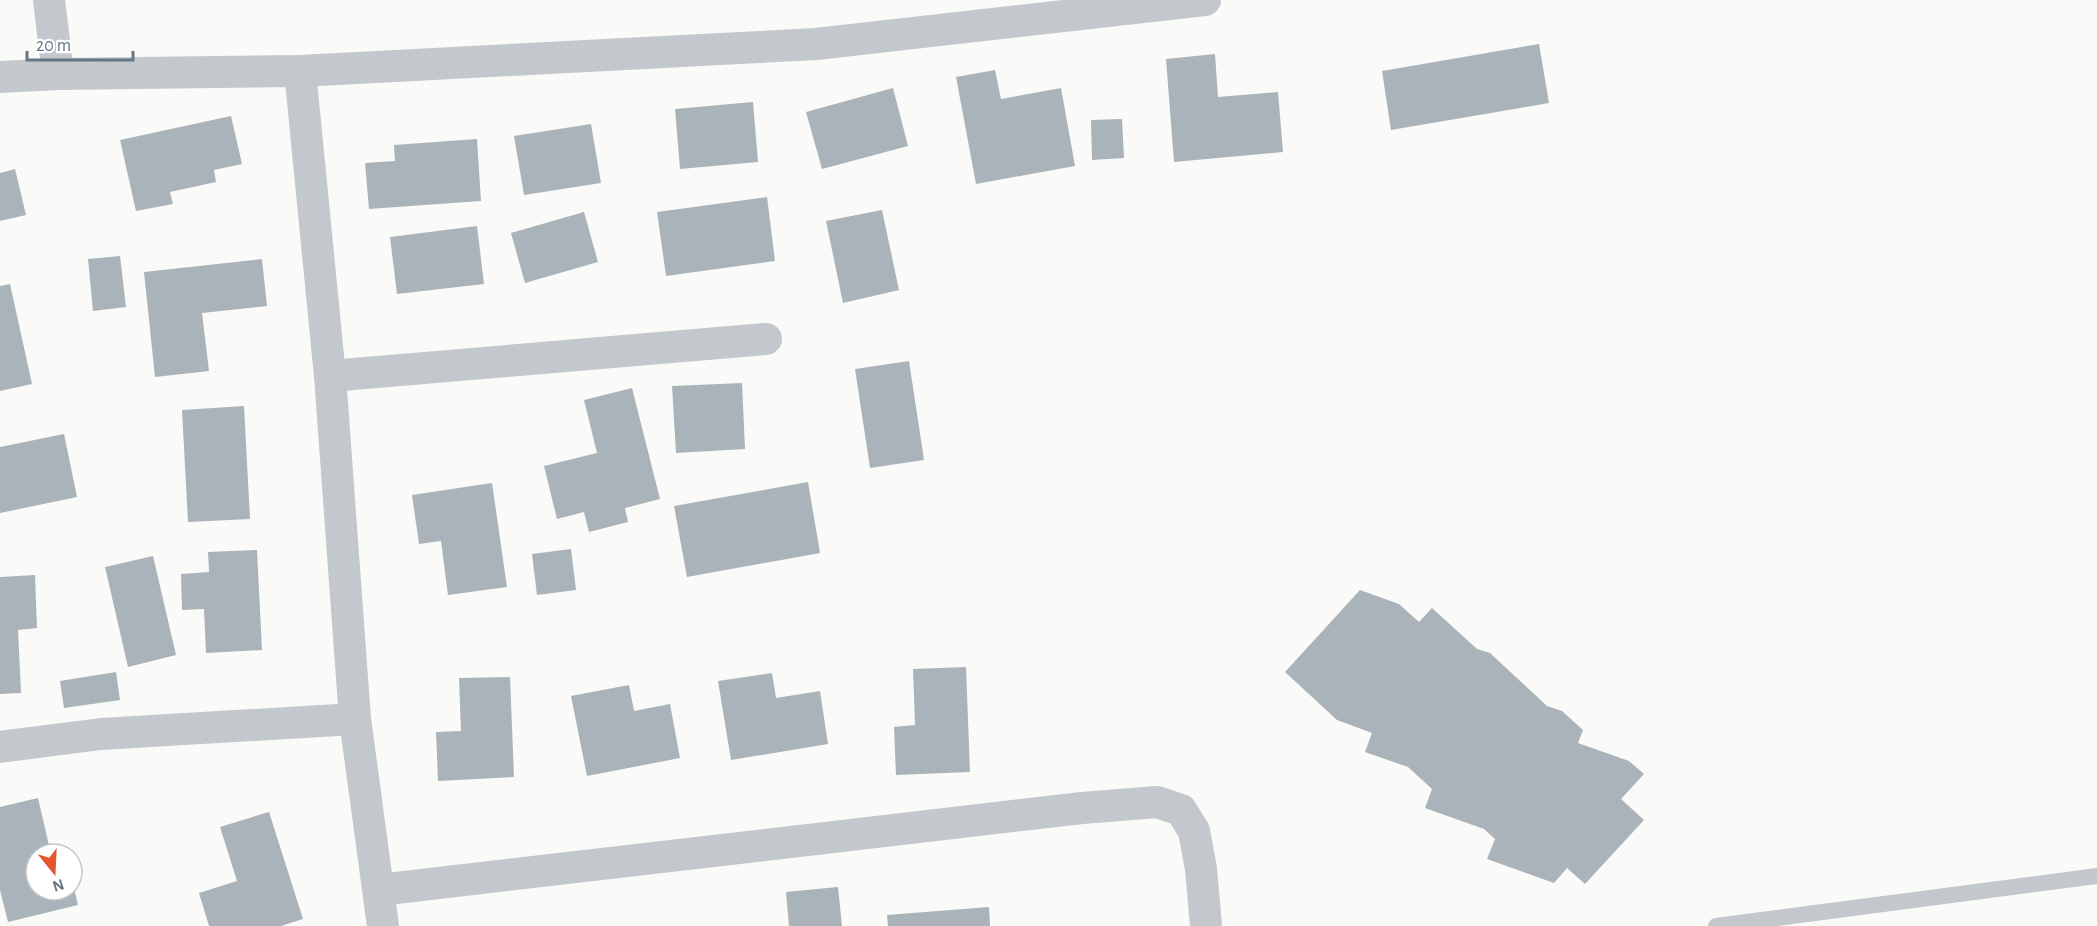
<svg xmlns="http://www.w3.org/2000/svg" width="2097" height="926" font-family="'Alegreya Sans',sans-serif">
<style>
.building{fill:#aab3b9}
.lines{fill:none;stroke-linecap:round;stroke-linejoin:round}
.lane{stroke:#c3c8cc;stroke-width:16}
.street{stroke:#c3c8cc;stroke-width:32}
</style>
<rect width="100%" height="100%" fill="#fafaf8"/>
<g class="building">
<polygon points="1539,44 1549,103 1391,130 1382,71"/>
<polygon points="1215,54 1218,97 1278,92 1283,152 1174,162 1166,59"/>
<polygon points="995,70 1001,99 1061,88 1075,166 976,184 956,77"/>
<polygon points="893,88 908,146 822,169 806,112"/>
<polygon points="753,102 758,162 680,169 675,109"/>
<polygon points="231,116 242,164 214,170 216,182 170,192 173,204 136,211 120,140"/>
<polygon points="1122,119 1124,158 1092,160 1091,120"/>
<polygon points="591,124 601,183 524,195 514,136"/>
<polygon points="477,139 481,201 369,209 365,163 395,161 394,145"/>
<polygon points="15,169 26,215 0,221 0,173"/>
<polygon points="767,197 775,261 666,276 657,212"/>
<polygon points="882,210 899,290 843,303 826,221"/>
<polygon points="584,212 598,262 525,283 511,233"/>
<polygon points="477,226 484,284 397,294 390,237"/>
<polygon points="120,256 126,307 93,311 88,259"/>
<polygon points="262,259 267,306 202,313 209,371 155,377 144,272"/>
<polygon points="10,284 32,384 0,391 0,286"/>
<polygon points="909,361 924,460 870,468 855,369"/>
<polygon points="742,383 745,449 676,453 672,386"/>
<polygon points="632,388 660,499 625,508 628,522 589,532 584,512 557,519 544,466 597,453 584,400"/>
<polygon points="244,406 250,519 188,522 182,410"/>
<polygon points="64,434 77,497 0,513 0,447"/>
<polygon points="808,482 820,553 687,577 674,506"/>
<polygon points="492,483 507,587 448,595 441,541 419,544 412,495"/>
<polygon points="571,549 576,590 537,595 532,554"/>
<polygon points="257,550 262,650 206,653 204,609 182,610 181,574 209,572 208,552"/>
<polygon points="153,556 176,655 128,667 105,567"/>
<polygon points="35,575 37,628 18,630 21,693 0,694 0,577"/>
<polygon points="1360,590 1399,604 1419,622 1432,608 1477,649 1490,653 1547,706 1562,711 1583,730 1578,743 1629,761 1644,774 1621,799 1644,820 1585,884 1567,868 1554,883 1487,859 1495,839 1484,829 1425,808 1432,789 1408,767 1365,752 1372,733 1337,720 1285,672"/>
<polygon points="966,667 970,772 896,775 894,727 915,725 913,669"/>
<polygon points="116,672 120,700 64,708 60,681"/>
<polygon points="772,673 776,698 820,691 828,744 731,760 718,681"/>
<polygon points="510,677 514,777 438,781 436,732 461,731 459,678"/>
<polygon points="629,685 634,711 670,704 680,758 587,776 571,696"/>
<polygon points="38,798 51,854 36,854 36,890 72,890 73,883 78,905 8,922 0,890 0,807"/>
<polygon points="269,812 303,919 281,926 209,926 199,893 237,881 220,827"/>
<polygon points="838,887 842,926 789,926 786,892"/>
<polygon points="989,907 990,926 888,926 887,915"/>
</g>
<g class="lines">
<polyline class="lane" points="1716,926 2097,876"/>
<g class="street">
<polyline points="49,0 58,74"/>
<polyline points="300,71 330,376 355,719 383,926"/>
<polyline points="0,77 58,74 300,71 816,44 1205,0"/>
<polyline points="330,376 766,339"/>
<polyline points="0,747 101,734 355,719"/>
<polyline points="379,890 1082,808 1157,802 1181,810 1194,831 1201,869 1206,926"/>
</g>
</g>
<g transform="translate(54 872) rotate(162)"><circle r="28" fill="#ffffff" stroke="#c1c8cd" stroke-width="1.5"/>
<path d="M0-4.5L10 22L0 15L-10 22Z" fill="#e4572e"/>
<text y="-9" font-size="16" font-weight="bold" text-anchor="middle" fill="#657683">N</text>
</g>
<path d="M27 51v9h106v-9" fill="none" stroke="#657683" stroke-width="3"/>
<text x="36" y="51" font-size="18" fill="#657683" stroke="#ffffff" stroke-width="4.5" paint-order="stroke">20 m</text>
</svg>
